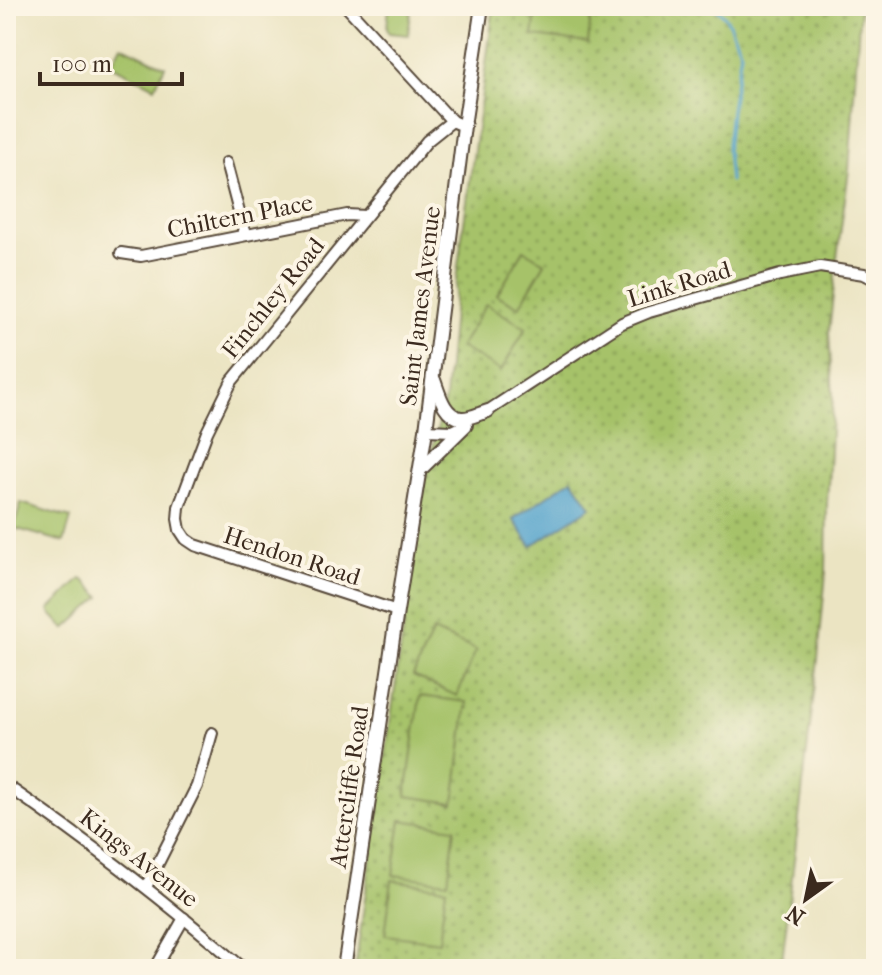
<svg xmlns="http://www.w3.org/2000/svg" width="882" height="975" font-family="'IM FELL French Canon',serif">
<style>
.park{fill:url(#park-dots);stroke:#707644;stroke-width:2}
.garden{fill:#a6c269;stroke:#707644;stroke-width:2}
.water{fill:#52a3cc;stroke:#466675;stroke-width:2}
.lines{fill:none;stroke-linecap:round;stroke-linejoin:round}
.stream{stroke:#52a3cc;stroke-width:3}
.minor-casing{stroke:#554637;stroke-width:14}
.major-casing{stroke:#554637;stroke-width:16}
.minor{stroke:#fff;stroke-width:10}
.major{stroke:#fff;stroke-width:12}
.labels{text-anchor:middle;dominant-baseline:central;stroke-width:8;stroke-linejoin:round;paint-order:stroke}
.street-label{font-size:24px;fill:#3b2a1e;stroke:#fcf5e5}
</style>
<defs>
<pattern id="park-dots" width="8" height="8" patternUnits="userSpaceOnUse" patternTransform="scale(2)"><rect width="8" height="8" fill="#a6c269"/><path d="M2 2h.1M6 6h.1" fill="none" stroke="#889e56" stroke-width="1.8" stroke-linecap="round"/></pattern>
</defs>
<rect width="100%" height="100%" fill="#fcf5e5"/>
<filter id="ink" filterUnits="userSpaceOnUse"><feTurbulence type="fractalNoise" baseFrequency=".0125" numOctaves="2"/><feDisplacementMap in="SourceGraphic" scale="16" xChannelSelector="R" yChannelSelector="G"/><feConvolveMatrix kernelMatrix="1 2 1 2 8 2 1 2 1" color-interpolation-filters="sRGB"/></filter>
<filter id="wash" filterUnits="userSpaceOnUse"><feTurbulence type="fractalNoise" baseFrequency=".006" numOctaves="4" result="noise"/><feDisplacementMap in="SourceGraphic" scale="32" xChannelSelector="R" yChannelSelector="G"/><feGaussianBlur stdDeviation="1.8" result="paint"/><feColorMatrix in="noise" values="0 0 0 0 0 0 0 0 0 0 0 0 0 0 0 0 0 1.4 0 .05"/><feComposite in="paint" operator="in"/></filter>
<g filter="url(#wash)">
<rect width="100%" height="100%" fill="#ebe4c2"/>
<polygon class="park" points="494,6 860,6 849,170 837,257 829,333 833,397 827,503 826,572 818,659 781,969 355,969 425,478 445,399 456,280"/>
<g class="garden">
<polygon points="389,6 412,6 408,35 389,33 387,28"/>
<polygon points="537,6 592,6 588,43 533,36"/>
<polygon points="121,45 165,66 155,87 111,65"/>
<polygon points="524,250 545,263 519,307 497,295"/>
<polygon points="486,304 526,328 501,371 460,347"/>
<polygon points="21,503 71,518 64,542 14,528"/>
<polygon points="81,579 84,580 101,597 65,629 50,613 49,610"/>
<polygon points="433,631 476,650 457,696 413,676"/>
<polygon points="420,696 467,702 454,803 406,796"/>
<polygon points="401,820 455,828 448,882 393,875"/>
<polygon points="392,880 446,888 439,942 385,935"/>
</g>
<polygon class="water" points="572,479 591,507 531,546 513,519"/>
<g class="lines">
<polyline class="stream" points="715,6 727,19 741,52 731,110 727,150 730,181"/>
</g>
</g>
<g filter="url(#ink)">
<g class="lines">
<g class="minor-casing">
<g id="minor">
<polyline points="346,6 452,121 459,124"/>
<polyline points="226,163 245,235"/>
<polyline points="121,253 141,256 347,215 365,216"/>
<polyline points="483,414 622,323 649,312 780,275 820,267 864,274 876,280"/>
<polyline points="426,430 453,431 463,426"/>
<polyline points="397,611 195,545 186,539 180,530 178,519 179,507 207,432 232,381 427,141 452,121"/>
<path d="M 6,785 C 89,842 168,903 244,969"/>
<polyline points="146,887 197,786 212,733"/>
<polyline points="155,969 184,918"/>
</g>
</g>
<g class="major-casing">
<g id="major">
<path d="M 434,380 C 439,393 444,416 461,418 C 470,419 480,413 488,411"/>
<polyline points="421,469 466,425"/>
<polyline points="344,969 397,611 426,430 464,126 482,6"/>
</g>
</g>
<use href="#minor" class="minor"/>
<use href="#major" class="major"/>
</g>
</g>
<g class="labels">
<g class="street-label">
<text transform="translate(240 216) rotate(-11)">Chiltern Place</text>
<text transform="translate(679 284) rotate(-17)">Link Road</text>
<text transform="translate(273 298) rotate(-51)">Finchley Road</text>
<text transform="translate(420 306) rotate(-83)">Saint James Avenue</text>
<text transform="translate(292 556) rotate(18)">Hendon Road</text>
<text transform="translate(349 787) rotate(-82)">Attercliffe Road</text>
<text transform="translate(139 858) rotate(38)">Kings Avenue</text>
</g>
</g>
<rect width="882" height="975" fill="none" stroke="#fcf5e5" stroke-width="32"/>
<g transform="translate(806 899) rotate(213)" stroke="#fcf5e5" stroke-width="6" paint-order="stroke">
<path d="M0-6L14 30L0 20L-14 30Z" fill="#3b2a1e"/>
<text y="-12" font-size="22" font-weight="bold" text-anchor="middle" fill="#3b2a1e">N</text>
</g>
<path d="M40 72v12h142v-12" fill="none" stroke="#3b2a1e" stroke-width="4"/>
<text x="52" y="72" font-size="24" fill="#3b2a1e" stroke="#fcf5e5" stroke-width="6" paint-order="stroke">100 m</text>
</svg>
